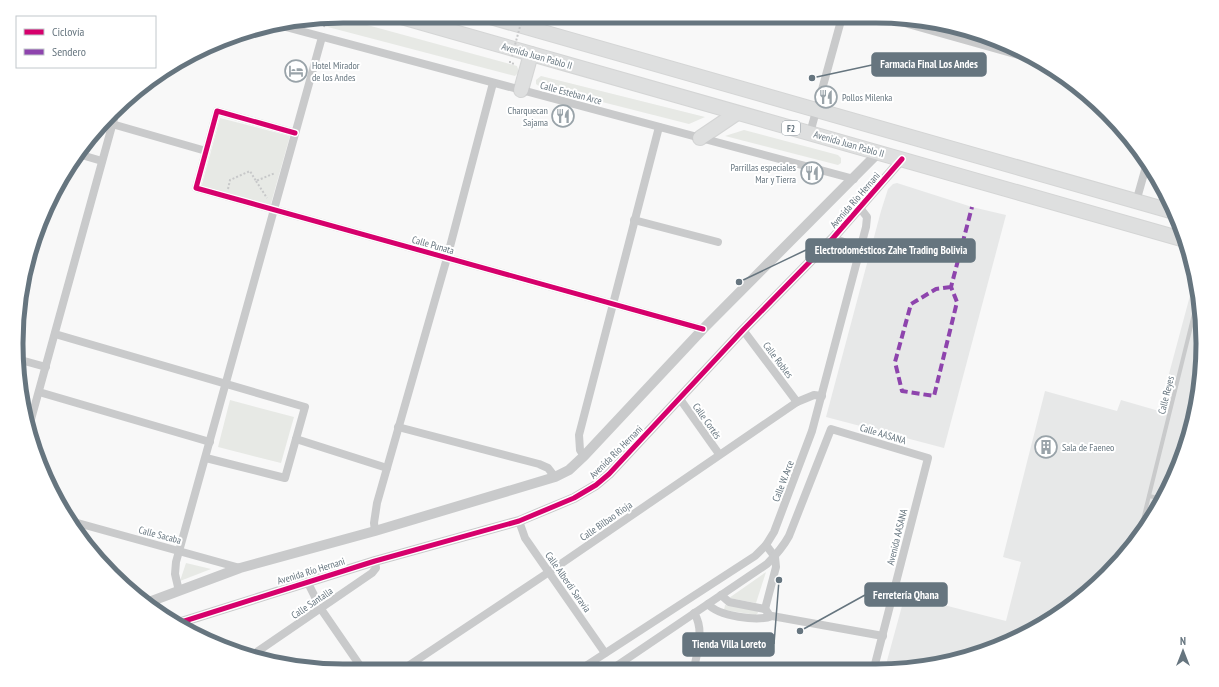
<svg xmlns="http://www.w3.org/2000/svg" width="1219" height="687" font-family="'PT Sans Narrow',sans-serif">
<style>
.built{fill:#e7e8e8}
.green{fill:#e7e9e5}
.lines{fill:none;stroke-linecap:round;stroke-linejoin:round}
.trunk-casing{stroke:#d4d5d5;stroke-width:16}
.path{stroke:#c7c8c9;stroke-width:2;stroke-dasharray:2 2;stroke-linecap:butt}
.service{stroke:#c9cacb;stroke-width:4}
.minor{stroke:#c9cacb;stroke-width:8}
.tertiary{stroke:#c9cacb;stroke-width:10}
.trunk{stroke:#dedfdf;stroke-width:14}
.path-bridge{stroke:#c7c8c9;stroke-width:2;stroke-dasharray:2 2;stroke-linecap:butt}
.quiet{stroke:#8e44ad;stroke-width:4;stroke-dasharray:8 4;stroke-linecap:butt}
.cycleway-casing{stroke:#fff;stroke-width:8}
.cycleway{stroke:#d6006c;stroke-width:5}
.labels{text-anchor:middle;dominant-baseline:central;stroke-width:4;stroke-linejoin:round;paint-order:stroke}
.shield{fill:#fff;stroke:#949ea5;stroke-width:1}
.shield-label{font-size:9px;font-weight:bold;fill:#66757f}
.street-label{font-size:10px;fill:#66757f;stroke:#fff}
.poi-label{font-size:10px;fill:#66757f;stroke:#fff;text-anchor:start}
.rim{fill:none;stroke:#66757f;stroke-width:5}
.leader{fill:none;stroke:#66757f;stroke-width:1.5}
.callout-dot{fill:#66757f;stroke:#fff;stroke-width:1.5}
.callout{fill:#66757f;stroke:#66757f;stroke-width:1.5}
.callout-label{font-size:11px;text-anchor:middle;font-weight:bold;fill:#fff}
</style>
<rect width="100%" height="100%" fill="#f8f8f8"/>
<g class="built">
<polygon points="897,183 972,207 1006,215 944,448 826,417 881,211 888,189 893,184"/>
<polygon points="1195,277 1202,322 1200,386 1186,449 1159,507 1107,575 1057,616 981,654 918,668 885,668 905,595 1006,621 1021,562 1003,557 1045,391 1117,411 1121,400 1159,411"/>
</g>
<g class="green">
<polygon points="338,17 517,66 519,72 515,76 324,26 324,19"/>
<polygon points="541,76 705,117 689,124 539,86 536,84 536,80"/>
<polygon points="220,118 290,136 270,207 201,188"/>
<polygon points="744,130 838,155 841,158 841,163 838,165 725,136"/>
<polygon points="230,400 294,417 281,463 218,447"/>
<polygon points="186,563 211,569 180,581"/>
<polygon points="766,572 756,603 729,598"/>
<polygon points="725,605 757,610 758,613 756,615 724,610"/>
</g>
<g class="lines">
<g class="trunk-casing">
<g id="trunk">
<polyline points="398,16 1185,240"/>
<polyline points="487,16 1174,212"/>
<polyline points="521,90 531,54"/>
<polyline points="700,138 737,113"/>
</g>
</g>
<g class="path">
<polyline points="324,27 326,19"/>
<polyline points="510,61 510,63 515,64 515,63"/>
<polyline points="256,181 267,198"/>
<polyline points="228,189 230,180 250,171 256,181 275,173"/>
</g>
<g class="service">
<polyline points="1149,496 1163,499"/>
<polyline points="1140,532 1198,298"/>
</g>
<g class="minor">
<polyline points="883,17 1040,61"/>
<polyline points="282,26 854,179"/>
<polyline points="112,124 206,151"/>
<polyline points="295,133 217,111 196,188 703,329"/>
<polyline points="810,133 842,17"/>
<polyline points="78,154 102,161"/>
<polyline points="1136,202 1147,163"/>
<polyline points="634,220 718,242"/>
<polyline points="833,238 860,248"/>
<polyline points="743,330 797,402"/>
<polyline points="55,334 305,407 285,478 206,458"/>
<polyline points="17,359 46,367"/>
<polyline points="39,392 210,442"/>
<polyline points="680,399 719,454"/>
<polyline points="30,423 115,115"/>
<polyline points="398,427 539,464 548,468 555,477"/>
<polyline points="296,439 387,468"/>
<polyline points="584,456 580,450 579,435 659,127"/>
<polyline points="519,521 525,538 605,653"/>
<polyline points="74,522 240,568"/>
<polyline points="375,531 374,523 377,503 447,258 493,83"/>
<polyline points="307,581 321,609 363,670"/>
<polyline points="179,591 175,574 176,562 322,37"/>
<polyline points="721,595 729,602 765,609 768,613"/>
<path d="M 708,604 C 718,616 758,622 772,616 L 883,636"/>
<polyline points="765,609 776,567 775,557 766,545"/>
<polyline points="251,656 372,573 376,568 375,561"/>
<polyline points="581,669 755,556 766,545 774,532 812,431 866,227 867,217 860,208"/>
<path d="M 612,669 L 767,564 C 776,555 783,547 789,536 L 831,429 L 928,458 L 874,668"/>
<path d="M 694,669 C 697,651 705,630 694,613"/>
<polyline points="402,670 549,572 797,402 814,395 822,396"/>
</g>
<g class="tertiary">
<polyline points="149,602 240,568 375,531 555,477 569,470 584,456 703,329 878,153"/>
<polyline points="175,624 375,561 519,521 574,498 596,485 609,474 743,330 833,238 902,159"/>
</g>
<use href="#trunk" class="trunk"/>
<polyline class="path-bridge" points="512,56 521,23"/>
<polyline class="quiet" points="951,287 936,289 911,304 895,362 902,391 934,396 957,302 951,287 972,207"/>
<g class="cycleway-casing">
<g id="cycleway">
<polyline points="295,133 217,111 196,188 703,329"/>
<polyline points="175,624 375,561 519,521 574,498 596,485 609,474 743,330 833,238 902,159"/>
</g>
</g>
<use href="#cycleway" class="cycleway"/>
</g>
<defs>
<g id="hotel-ring" transform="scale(1.15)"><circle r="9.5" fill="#fff" stroke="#99a3a9" stroke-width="1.5"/><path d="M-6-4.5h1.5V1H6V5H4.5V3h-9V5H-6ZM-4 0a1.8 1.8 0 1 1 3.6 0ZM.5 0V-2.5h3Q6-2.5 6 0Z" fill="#99a3a9"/></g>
<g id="restaurant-ring" transform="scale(1.15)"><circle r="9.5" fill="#fff" stroke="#99a3a9" stroke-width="1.5"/><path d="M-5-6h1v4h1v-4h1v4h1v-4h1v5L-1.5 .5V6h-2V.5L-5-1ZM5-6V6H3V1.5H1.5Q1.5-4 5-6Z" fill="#99a3a9"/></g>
<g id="building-ring" transform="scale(1.15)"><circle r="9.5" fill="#fff" stroke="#99a3a9" stroke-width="1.5"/><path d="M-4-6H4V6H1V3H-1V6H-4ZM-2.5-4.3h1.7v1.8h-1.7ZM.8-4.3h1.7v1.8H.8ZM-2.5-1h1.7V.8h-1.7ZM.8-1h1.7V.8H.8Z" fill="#99a3a9"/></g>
</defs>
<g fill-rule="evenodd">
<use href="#hotel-ring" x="296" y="71"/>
<use href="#restaurant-ring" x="826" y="97"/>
<use href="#restaurant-ring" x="563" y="116"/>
<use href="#restaurant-ring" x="812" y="173"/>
<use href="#building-ring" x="1046" y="447"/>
</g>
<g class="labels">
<rect class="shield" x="782" y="121" width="18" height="14" rx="3"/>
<g class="shield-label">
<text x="791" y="128">F2</text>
</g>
<g class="street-label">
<text transform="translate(537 56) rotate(16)">Avenida Juan Pablo II</text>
<text transform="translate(571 93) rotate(15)">Calle Esteban Arce</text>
<text transform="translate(849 144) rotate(16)">Avenida Juan Pablo II</text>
<text transform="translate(855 200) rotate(-49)">Avenida Río Hernani</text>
<text transform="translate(433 245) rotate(16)">Calle Punata</text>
<text transform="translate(778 360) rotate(53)">Calle Robles</text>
<text transform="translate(1166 395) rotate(-76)">Calle Reyes</text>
<text transform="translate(707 421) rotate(55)">Calle Cortés</text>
<text transform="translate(883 434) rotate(17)">Calle AASANA</text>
<text transform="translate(616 452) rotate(-45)">Avenida Río Hernani</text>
<text transform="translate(783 481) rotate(-69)">Calle W. Arce</text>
<text transform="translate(606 521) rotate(-35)">Calle Bilbao Rioja</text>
<text transform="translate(160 535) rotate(15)">Calle Sacaba</text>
<text transform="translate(897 537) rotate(-76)">Avenida AASANA</text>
<text transform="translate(311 571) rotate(-17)">Avenida Río Hernani</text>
<text transform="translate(568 582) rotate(55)">Calle Alberdi Saravia</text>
<text transform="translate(312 603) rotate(-34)">Calle Santalla</text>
</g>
<g class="poi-label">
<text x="312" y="65">Hotel Mirador<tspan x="312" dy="12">de los Andes</tspan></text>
<text x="842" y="97">Pollos Milenka</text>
<text x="548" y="110" text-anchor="end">Charquecan<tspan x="548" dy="12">Sajama</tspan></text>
<text x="796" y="167" text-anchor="end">Parrillas especiales<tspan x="796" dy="12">Mar y Tierra</tspan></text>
<text x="1062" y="447">Sala de Faeneo</text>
</g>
</g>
<path d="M0 0H1219V687H0ZM343 23H876A320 320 0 0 1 1196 343V344A320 320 0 0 1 876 664H343A320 320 0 0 1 23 344V343A320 320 0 0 1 343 23Z" fill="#fff" fill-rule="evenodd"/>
<path class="rim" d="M343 23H876A320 320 0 0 1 1196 343V344A320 320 0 0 1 876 664H343A320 320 0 0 1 23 344V343A320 320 0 0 1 343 23Z"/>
<path class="leader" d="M812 78L872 65M739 282L806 250M800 631L865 595M779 580L774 644"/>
<g class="callout-dot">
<circle cx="812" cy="78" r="4"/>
<circle cx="739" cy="282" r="4"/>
<circle cx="800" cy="631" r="4"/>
<circle cx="779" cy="580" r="4"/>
</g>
<g class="callout">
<rect x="872" y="53" width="114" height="23" rx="4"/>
<rect x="806" y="239" width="169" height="23" rx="4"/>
<rect x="865" y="583" width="82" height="23" rx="4"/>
<rect x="683" y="633" width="91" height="23" rx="4"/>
</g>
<g class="callout-label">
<text x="929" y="68">Farmacia Final Los Andes</text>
<text x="891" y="254">Electrodomésticos Zahe Trading Bolivia</text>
<text x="906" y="599">Ferretería Qhana</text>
<text x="729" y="648">Tienda Villa Loreto</text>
</g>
<rect x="16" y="16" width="140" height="52" fill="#ffffff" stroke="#c2c8cc"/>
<rect x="24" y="29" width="20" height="6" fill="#d6006c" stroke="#c2c8cc"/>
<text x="52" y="36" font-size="12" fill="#66757f">Ciclovía</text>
<rect x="24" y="49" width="20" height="6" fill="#8e44ad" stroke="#c2c8cc"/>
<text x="52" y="56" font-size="12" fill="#66757f">Sendero</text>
<g transform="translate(1183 651)" stroke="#ffffff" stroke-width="3" paint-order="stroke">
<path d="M0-3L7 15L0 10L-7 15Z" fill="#66757f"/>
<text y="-6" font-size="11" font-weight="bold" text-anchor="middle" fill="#66757f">N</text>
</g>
</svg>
